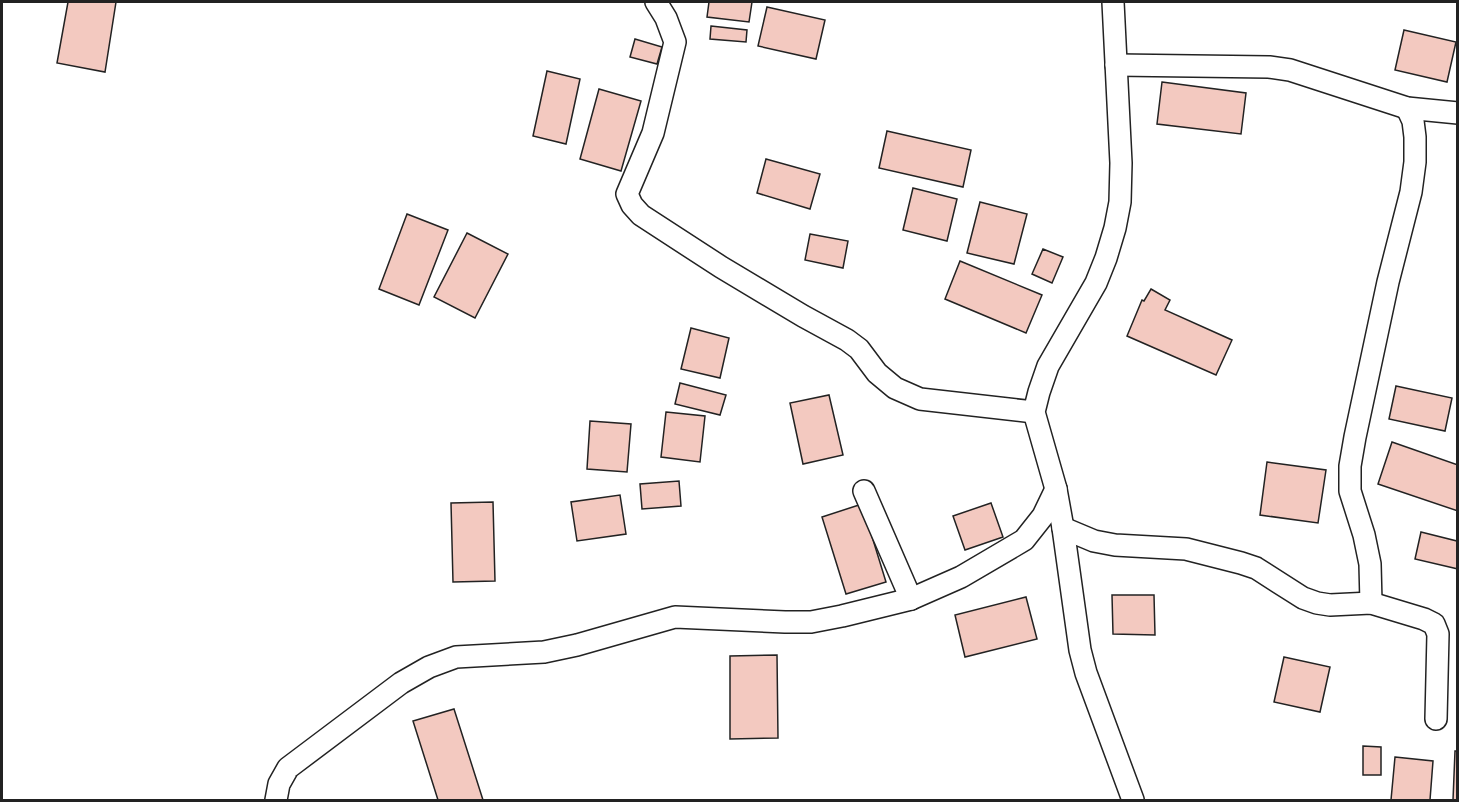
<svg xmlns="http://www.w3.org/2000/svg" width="1459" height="802" font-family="'Noto Sans',sans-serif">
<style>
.building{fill:#f3c9c0;stroke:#222;stroke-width:1.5}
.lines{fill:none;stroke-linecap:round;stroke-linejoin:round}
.street-casing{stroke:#222;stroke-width:24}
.street{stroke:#fff;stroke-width:21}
</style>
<rect width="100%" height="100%" fill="#fff"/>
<g class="building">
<polygon points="68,2 116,2 105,72 57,63"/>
<polygon points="709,2 752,2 749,22 707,17"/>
<polygon points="767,7 825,20 816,59 758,46"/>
<polygon points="711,26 747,30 746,42 710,39"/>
<polygon points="1404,30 1456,42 1447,82 1395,70"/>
<polygon points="635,39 662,47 657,64 630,57"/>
<polygon points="547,71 580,79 566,144 533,136"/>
<polygon points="1162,82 1246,93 1241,134 1157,124"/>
<polygon points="599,89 641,101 621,171 580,159"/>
<polygon points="887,131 971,150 963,187 879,168"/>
<polygon points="766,159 820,174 810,209 757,193"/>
<polygon points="913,188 957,199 947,241 903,230"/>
<polygon points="980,202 1027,214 1014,264 967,253"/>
<polygon points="407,214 448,230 419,305 379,289"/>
<polygon points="467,233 508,254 475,318 434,297"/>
<polygon points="810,234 848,241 843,268 805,260"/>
<polygon points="1043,249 1063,257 1052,283 1032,274"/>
<polygon points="960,261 1042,295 1026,333 945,299"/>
<polygon points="1151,289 1170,300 1165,310 1232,340 1216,375 1127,336 1142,300 1144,301"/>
<polygon points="691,328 729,338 720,378 681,369"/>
<polygon points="680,383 726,395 720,415 675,404"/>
<polygon points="1396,386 1452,398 1445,431 1389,419"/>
<polygon points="829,395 843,455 803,464 790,403"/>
<polygon points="666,412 705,416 700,462 661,457"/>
<polygon points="590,421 631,424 627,472 587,469"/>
<polygon points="1392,442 1458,465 1458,511 1378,484"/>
<polygon points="1267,462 1326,470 1318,523 1260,515"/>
<polygon points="679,481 681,506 642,509 640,484"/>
<polygon points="620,495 626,534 577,541 571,502"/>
<polygon points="493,502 495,581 453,582 451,503"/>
<polygon points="991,503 1003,537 965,550 953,516"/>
<polygon points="862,504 886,582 846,594 822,517"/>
<polygon points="1421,532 1457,541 1458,537 1458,569 1415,559"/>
<polygon points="1112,595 1154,595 1155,635 1113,634"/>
<polygon points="1026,597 1037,639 965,657 955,615"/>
<polygon points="777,655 778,738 730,739 730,656"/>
<polygon points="1284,657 1330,667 1320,712 1274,702"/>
<polygon points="454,709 483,800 438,800 413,721"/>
<polygon points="1363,746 1381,747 1381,775 1363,775"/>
<polygon points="1455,751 1458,751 1458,800 1453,800"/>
<polygon points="1395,757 1433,761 1430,800 1391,800"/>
</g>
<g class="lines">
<g class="street-casing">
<g id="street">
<polyline points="656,2 666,18 675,42 653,133 627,194 632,205 641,215 721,267 803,316 847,340 859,349 877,373 895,388 920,399 1034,412"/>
<polyline points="1113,2 1121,163 1120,202 1115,228 1106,258 1096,283 1048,366 1039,392 1034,412 1056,489 1063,528 1080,650 1086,673 1133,800"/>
<polyline points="1116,65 1269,67 1290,70 1407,108 1458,113"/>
<polyline points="864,491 911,599"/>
<polyline points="1063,528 1094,541 1115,545 1186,549 1241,563 1256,568 1303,598 1317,603 1330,605 1371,603 1424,619 1434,624 1438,634 1436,719"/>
<polyline points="1371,603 1370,564 1364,535 1350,491 1350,466 1355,437 1388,282 1411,192 1415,162 1415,137 1413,121 1407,108"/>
<polyline points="276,800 279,784 288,768 401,683 429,667 456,657 544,652 577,645 675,617 785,622 811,622 842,616 911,599 961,577 1024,540 1043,516 1056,489"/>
</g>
</g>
<use href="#street" class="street"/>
</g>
<rect width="1459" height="802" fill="none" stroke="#222222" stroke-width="6"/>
</svg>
